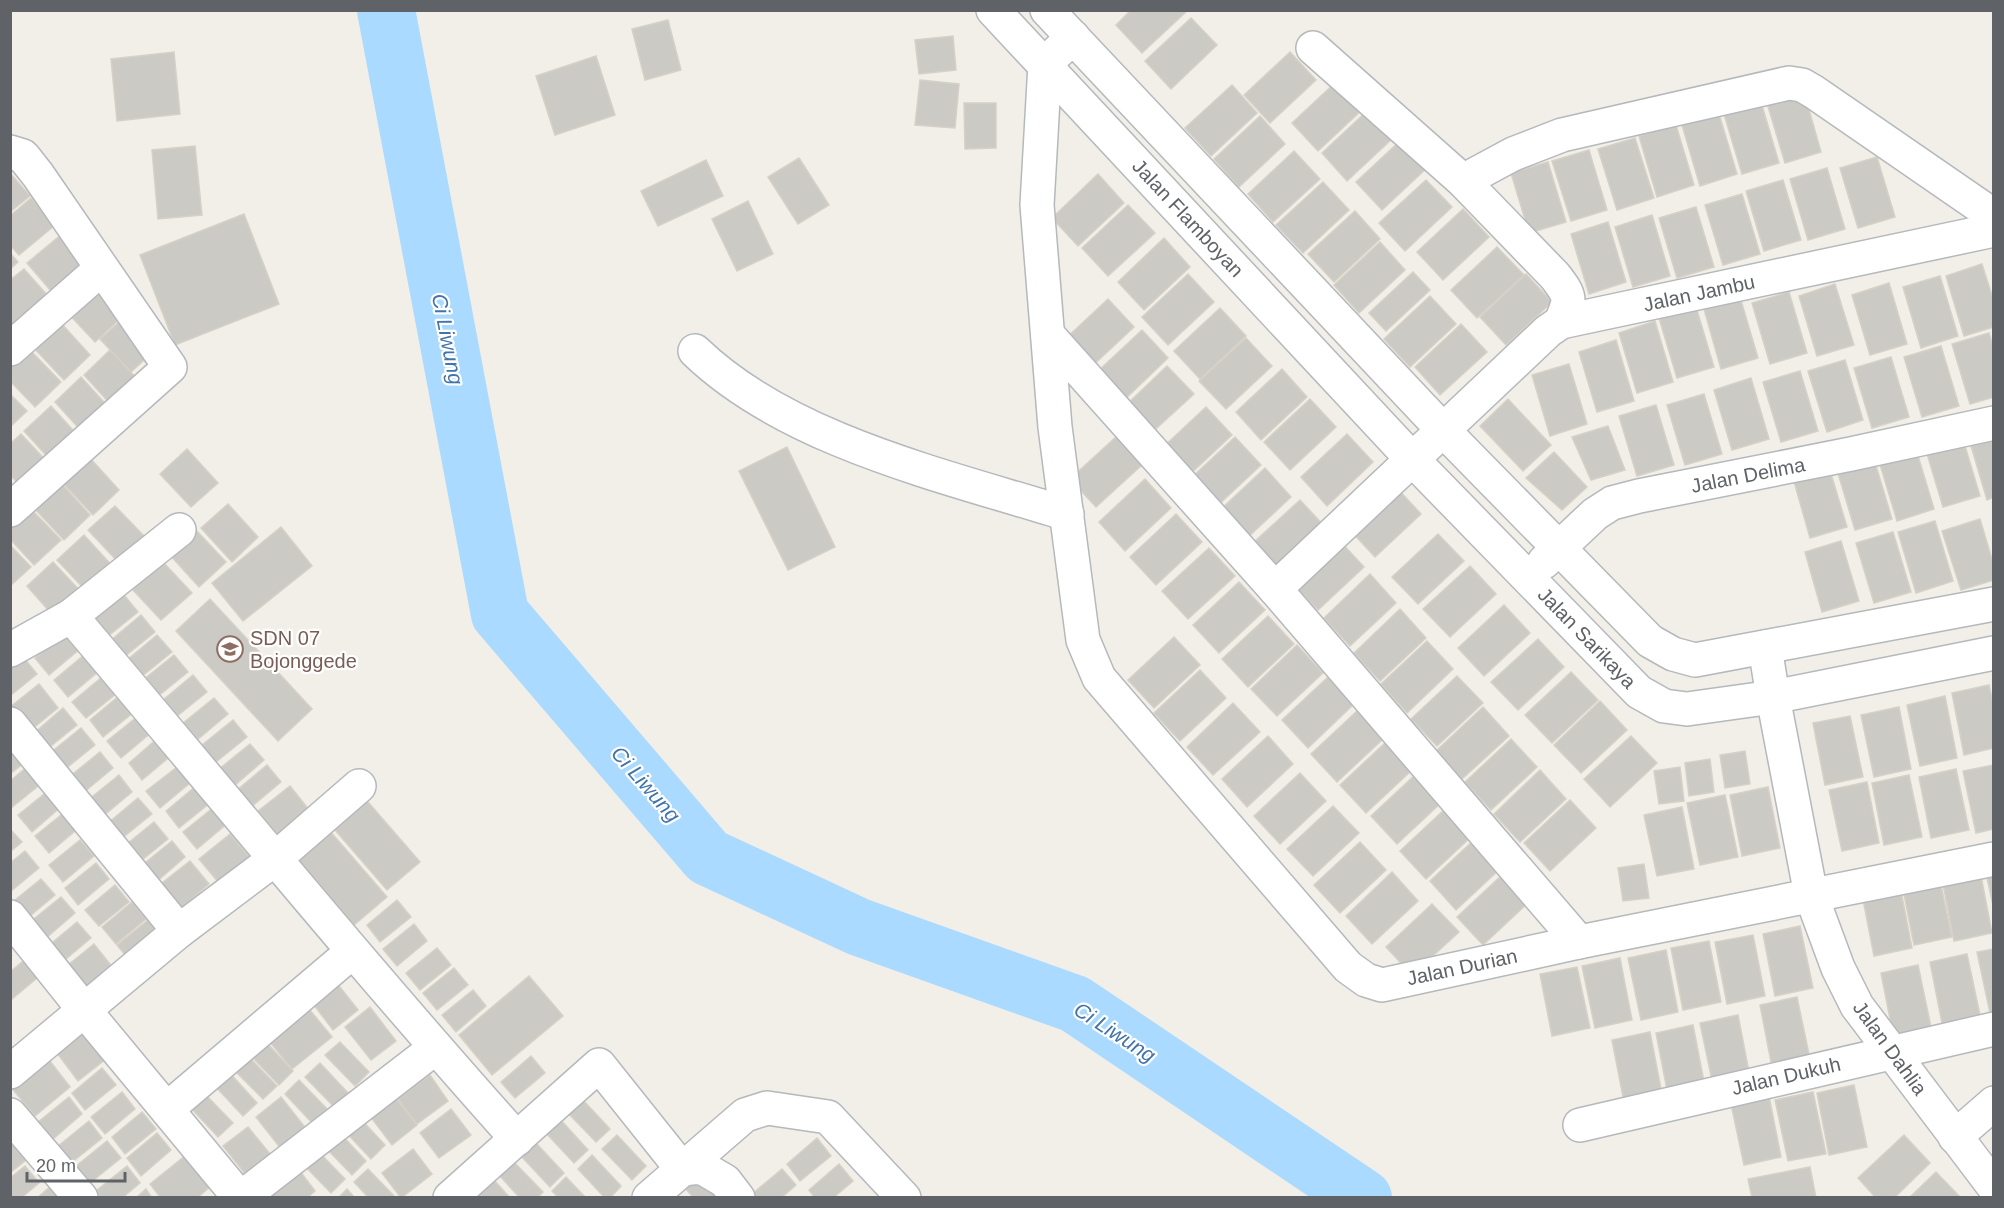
<svg xmlns="http://www.w3.org/2000/svg" width="2004" height="1208" font-family="Arial,sans-serif">
<style>
.lines{fill:none;stroke-linecap:round;stroke-linejoin:round}
.river{stroke:#aadaff;stroke-width:58}
.building{fill:#cccac5;stroke:#d6d1c6;stroke-width:1.5}
.street-casing{stroke:#b5b8bc;stroke-width:36}
.street{stroke:#fff;stroke-width:33}
.labels{text-anchor:middle;dominant-baseline:central;stroke-width:4.5;stroke-linejoin:round;paint-order:stroke}
.street-label{font-size:20px;fill:#5f6368;stroke:#fff}
.education-label{font-size:20px;fill:#785e54;stroke:#fff;text-anchor:start}
.water-label{font-size:21px;font-style:italic;fill:#4174aa;stroke:#fff}
</style>
<rect width="100%" height="100%" fill="#f1efe8"/>
<g class="lines">
<polyline class="river" points="386,10 500,614 708,857 859,927 1075,1004 1363,1198"/>
</g>
<g class="building">
<polygon points="1131,10 1188,10 1142,53 1116,25"/>
<polygon points="1191,18 1217,45 1171,89 1145,61"/>
<polygon points="668,20 681,70 645,80 632,29"/>
<polygon points="953,36 956,70 919,74 915,40"/>
<polygon points="174,52 180,114 117,121 111,59"/>
<polygon points="1290,52 1316,80 1270,123 1244,95"/>
<polygon points="596,56 615,115 555,135 536,76"/>
<polygon points="920,80 959,84 955,128 915,125"/>
<polygon points="1338,80 1364,108 1318,151 1292,123"/>
<polygon points="1232,85 1257,113 1211,156 1185,128"/>
<polygon points="1804,92 1821,152 1785,163 1767,103"/>
<polygon points="1761,102 1779,163 1742,174 1724,114"/>
<polygon points="964,103 996,103 996,148 965,149"/>
<polygon points="1368,110 1393,138 1347,181 1322,153"/>
<polygon points="1719,114 1737,174 1700,186 1682,125"/>
<polygon points="1260,116 1285,144 1239,187 1214,159"/>
<polygon points="1676,125 1694,185 1657,197 1639,136"/>
<polygon points="1635,138 1654,198 1617,210 1598,149"/>
<polygon points="1402,139 1428,167 1382,210 1356,182"/>
<polygon points="195,146 202,215 158,219 152,150"/>
<polygon points="1589,150 1607,210 1571,221 1552,161"/>
<polygon points="1294,151 1320,179 1273,222 1248,194"/>
<polygon points="1877,157 1895,217 1858,228 1840,168"/>
<polygon points="799,158 829,205 798,224 768,177"/>
<polygon points="706,160 723,196 658,226 641,191"/>
<polygon points="1548,162 1566,222 1529,233 1511,173"/>
<polygon points="1827,168 1845,229 1808,240 1790,179"/>
<polygon points="10,173 30,196 10,212"/>
<polygon points="1098,174 1124,203 1078,246 1052,218"/>
<polygon points="1426,180 1452,207 1405,251 1379,223"/>
<polygon points="1783,180 1801,240 1764,251 1746,191"/>
<polygon points="1323,182 1349,210 1303,253 1276,225"/>
<polygon points="1742,194 1760,254 1723,265 1705,205"/>
<polygon points="31,198 54,226 19,255 10,245 10,216"/>
<polygon points="748,201 773,254 737,271 712,219"/>
<polygon points="1128,205 1155,233 1108,276 1082,248"/>
<polygon points="1696,207 1714,267 1677,278 1659,218"/>
<polygon points="1463,209 1489,237 1443,280 1417,252"/>
<polygon points="1355,211 1380,239 1334,282 1308,254"/>
<polygon points="244,214 279,304 175,345 140,255"/>
<polygon points="1652,215 1670,276 1633,287 1615,227"/>
<polygon points="1608,222 1626,282 1589,294 1571,234"/>
<polygon points="62,234 85,261 51,291 27,263"/>
<polygon points="1164,238 1190,267 1144,310 1118,282"/>
<polygon points="1380,242 1405,270 1359,313 1334,285"/>
<polygon points="1497,247 1524,275 1477,318 1451,290"/>
<polygon points="10,253 18,262 10,269"/>
<polygon points="1982,264 1994,302 1994,327 1964,336 1946,276"/>
<polygon points="24,269 48,296 13,326 10,323 10,280"/>
<polygon points="1413,272 1430,290 1386,331 1369,313"/>
<polygon points="1188,274 1214,302 1168,345 1142,317"/>
<polygon points="1526,274 1552,302 1506,345 1480,317"/>
<polygon points="1940,276 1958,336 1921,348 1903,287"/>
<polygon points="1889,283 1907,344 1870,355 1852,295"/>
<polygon points="91,284 122,317 95,342 64,309"/>
<polygon points="1835,284 1854,345 1817,356 1799,296"/>
<polygon points="1789,292 1807,353 1770,364 1752,303"/>
<polygon points="1430,296 1456,324 1410,367 1384,339"/>
<polygon points="1740,297 1758,358 1721,369 1704,309"/>
<polygon points="1108,299 1134,327 1088,370 1062,342"/>
<polygon points="1696,307 1714,367 1677,378 1659,318"/>
<polygon points="1220,308 1246,336 1200,379 1174,351"/>
<polygon points="124,318 154,351 131,372 100,339"/>
<polygon points="1655,321 1673,382 1637,393 1619,333"/>
<polygon points="60,322 90,355 64,380 33,347"/>
<polygon points="1461,324 1487,352 1440,395 1415,367"/>
<polygon points="1142,330 1168,358 1122,402 1095,374"/>
<polygon points="1989,333 1994,349 1994,397 1970,404 1952,344"/>
<polygon points="1246,338 1272,366 1226,409 1199,381"/>
<polygon points="1616,340 1634,401 1597,412 1579,352"/>
<polygon points="1941,346 1959,406 1922,417 1904,357"/>
<polygon points="30,350 61,382 35,407 10,381 10,368"/>
<polygon points="110,350 141,383 114,408 84,375"/>
<polygon points="1891,357 1909,417 1872,428 1854,368"/>
<polygon points="1845,360 1863,420 1827,432 1808,371"/>
<polygon points="1569,364 1587,424 1550,436 1532,375"/>
<polygon points="1167,366 1194,394 1147,437 1121,410"/>
<polygon points="1282,369 1307,397 1261,440 1236,412"/>
<polygon points="1800,371 1818,431 1781,442 1763,382"/>
<polygon points="81,377 112,411 85,435 55,402"/>
<polygon points="1751,378 1769,439 1732,450 1714,390"/>
<polygon points="10,394 27,411 10,427"/>
<polygon points="1704,394 1722,454 1685,465 1667,405"/>
<polygon points="1310,399 1336,427 1290,470 1264,442"/>
<polygon points="1508,399 1551,445 1523,471 1480,426"/>
<polygon points="1656,405 1674,465 1637,476 1619,416"/>
<polygon points="51,406 81,439 54,464 24,431"/>
<polygon points="1206,407 1232,435 1186,478 1160,450"/>
<polygon points="1608,426 1625,470 1591,480 1572,437"/>
<polygon points="1994,432 1994,497 1987,500 1969,439"/>
<polygon points="21,434 52,467 26,491 10,475 10,444"/>
<polygon points="1347,434 1373,462 1327,506 1301,477"/>
<polygon points="1117,436 1143,464 1096,507 1070,479"/>
<polygon points="1962,436 1980,496 1943,507 1925,447"/>
<polygon points="1235,437 1261,465 1215,508 1189,480"/>
<polygon points="787,447 835,547 788,570 739,471"/>
<polygon points="187,449 218,483 191,507 160,474"/>
<polygon points="1916,449 1934,509 1897,521 1879,461"/>
<polygon points="1554,452 1587,487 1562,510 1526,478"/>
<polygon points="89,457 119,490 93,515 62,482"/>
<polygon points="1874,459 1892,519 1855,530 1837,470"/>
<polygon points="1829,467 1847,527 1810,538 1793,478"/>
<polygon points="1265,468 1291,497 1245,540 1219,511"/>
<polygon points="1145,479 1171,508 1125,551 1099,522"/>
<polygon points="60,482 90,515 64,540 33,507"/>
<polygon points="1395,486 1421,514 1375,557 1349,529"/>
<polygon points="1300,500 1326,528 1280,571 1253,543"/>
<polygon points="228,504 258,537 232,562 201,528"/>
<polygon points="115,506 146,538 119,563 88,530"/>
<polygon points="30,508 61,540 34,565 10,539 10,526"/>
<polygon points="1176,514 1202,542 1156,585 1130,557"/>
<polygon points="1980,519 1994,566 1994,580 1961,590 1942,531"/>
<polygon points="1935,521 1953,581 1916,593 1898,532"/>
<polygon points="281,527 312,566 243,621 212,583"/>
<polygon points="195,529 226,562 199,587 169,554"/>
<polygon points="1893,532 1911,592 1874,603 1856,543"/>
<polygon points="1438,534 1464,561 1418,604 1392,577"/>
<polygon points="84,535 115,569 88,593 57,560"/>
<polygon points="1338,539 1364,567 1318,610 1292,583"/>
<polygon points="1841,541 1859,601 1822,612 1805,552"/>
<polygon points="10,545 31,567 10,586"/>
<polygon points="1209,548 1235,576 1188,619 1162,591"/>
<polygon points="53,562 84,595 57,620 27,586"/>
<polygon points="163,562 192,593 161,620 132,589"/>
<polygon points="1470,566 1496,594 1450,637 1423,609"/>
<polygon points="1370,574 1396,603 1350,646 1324,618"/>
<polygon points="1239,582 1265,610 1219,653 1193,625"/>
<polygon points="124,595 138,612 107,637 93,620"/>
<polygon points="210,599 312,709 278,741 176,631"/>
<polygon points="1504,605 1530,633 1484,676 1458,648"/>
<polygon points="1400,609 1426,638 1380,681 1354,653"/>
<polygon points="141,615 155,632 124,657 111,640"/>
<polygon points="1268,616 1294,644 1248,687 1222,659"/>
<polygon points="66,632 80,649 49,675 35,658"/>
<polygon points="157,635 172,652 141,677 127,660"/>
<polygon points="1174,637 1200,665 1154,708 1128,680"/>
<polygon points="1538,639 1564,667 1518,710 1491,682"/>
<polygon points="1427,641 1453,669 1407,713 1381,684"/>
<polygon points="1297,645 1323,673 1277,716 1251,689"/>
<polygon points="84,655 98,672 68,697 54,680"/>
<polygon points="174,655 188,672 157,697 143,680"/>
<polygon points="23,657 37,674 10,696 10,668"/>
<polygon points="1200,670 1226,698 1180,741 1154,713"/>
<polygon points="1571,672 1598,700 1552,743 1525,715"/>
<polygon points="193,675 207,692 176,717 163,700"/>
<polygon points="1457,676 1483,703 1437,746 1411,719"/>
<polygon points="102,677 116,694 86,718 72,702"/>
<polygon points="1328,677 1354,704 1308,748 1282,720"/>
<polygon points="39,684 58,708 27,733 10,714 10,707"/>
<polygon points="1989,685 1994,708 1994,748 1964,755 1952,693"/>
<polygon points="120,695 134,712 103,737 90,720"/>
<polygon points="1945,696 1957,758 1920,766 1907,705"/>
<polygon points="214,698 228,714 197,740 183,723"/>
<polygon points="1600,701 1627,730 1581,773 1554,745"/>
<polygon points="1233,703 1260,732 1213,775 1187,747"/>
<polygon points="1483,707 1509,736 1462,779 1436,751"/>
<polygon points="1899,707 1911,769 1874,777 1861,715"/>
<polygon points="63,708 77,725 46,750 33,734"/>
<polygon points="1357,711 1383,739 1337,782 1311,754"/>
<polygon points="138,716 152,732 121,758 107,741"/>
<polygon points="1850,716 1863,777 1825,785 1813,723"/>
<polygon points="233,720 247,737 216,762 202,745"/>
<polygon points="81,728 95,745 64,770 50,753"/>
<polygon points="1268,736 1293,764 1247,807 1222,779"/>
<polygon points="1631,736 1657,763 1610,807 1584,779"/>
<polygon points="159,737 173,754 142,780 129,763"/>
<polygon points="1511,739 1537,767 1491,810 1465,782"/>
<polygon points="1386,742 1412,770 1366,813 1340,785"/>
<polygon points="250,744 264,760 234,786 219,769"/>
<polygon points="10,747 24,763 10,774"/>
<polygon points="1745,751 1750,784 1725,788 1720,755"/>
<polygon points="100,752 113,768 83,793 69,777"/>
<polygon points="1710,759 1714,792 1689,796 1685,763"/>
<polygon points="267,765 281,782 251,807 237,790"/>
<polygon points="1994,765 1994,829 1976,833 1963,771"/>
<polygon points="28,766 42,783 11,808 10,781"/>
<polygon points="177,767 190,783 160,808 146,791"/>
<polygon points="1680,767 1684,801 1659,804 1654,771"/>
<polygon points="1956,769 1969,830 1931,838 1919,777"/>
<polygon points="1540,770 1566,799 1520,842 1494,814"/>
<polygon points="1300,773 1326,801 1280,844 1254,816"/>
<polygon points="1417,773 1443,801 1397,844 1371,816"/>
<polygon points="119,775 132,792 102,817 88,800"/>
<polygon points="1909,775 1922,837 1884,845 1872,783"/>
<polygon points="1867,782 1879,843 1842,851 1829,790"/>
<polygon points="196,786 210,803 179,828 166,811"/>
<polygon points="290,786 309,810 278,835 258,811"/>
<polygon points="1768,787 1780,848 1742,856 1730,795"/>
<polygon points="49,790 62,806 32,832 18,815"/>
<polygon points="361,794 420,862 387,890 329,823"/>
<polygon points="1725,795 1738,857 1700,865 1687,803"/>
<polygon points="138,798 152,814 121,839 108,823"/>
<polygon points="1570,800 1596,828 1550,871 1524,843"/>
<polygon points="1333,806 1359,833 1313,876 1287,849"/>
<polygon points="214,807 228,823 197,849 183,832"/>
<polygon points="1682,807 1694,869 1657,876 1644,815"/>
<polygon points="1446,808 1472,836 1426,879 1400,851"/>
<polygon points="66,811 80,827 49,853 35,836"/>
<polygon points="154,822 168,839 137,864 123,847"/>
<polygon points="10,829 22,842 10,852"/>
<polygon points="329,830 387,897 354,925 296,858"/>
<polygon points="230,834 250,858 219,883 199,859"/>
<polygon points="1476,838 1502,867 1456,910 1430,881"/>
<polygon points="80,840 94,856 63,882 49,865"/>
<polygon points="172,841 185,857 155,883 141,866"/>
<polygon points="1360,842 1386,870 1340,913 1314,885"/>
<polygon points="25,851 39,868 10,892 10,863"/>
<polygon points="190,861 209,884 178,910 158,886"/>
<polygon points="96,863 109,879 78,905 65,888"/>
<polygon points="1644,864 1649,898 1623,901 1618,868"/>
<polygon points="1980,871 1992,933 1954,941 1942,879"/>
<polygon points="1392,872 1418,901 1372,944 1346,916"/>
<polygon points="1994,872 1994,910 1986,873"/>
<polygon points="1503,874 1529,902 1483,945 1457,917"/>
<polygon points="1939,876 1952,937 1914,945 1902,884"/>
<polygon points="41,879 55,895 24,921 10,904"/>
<polygon points="115,885 129,902 99,926 85,910"/>
<polygon points="1900,886 1912,948 1874,956 1862,894"/>
<polygon points="61,897 75,913 45,939 30,922"/>
<polygon points="397,900 411,917 380,942 367,925"/>
<polygon points="132,902 146,919 116,944 102,927"/>
<polygon points="1432,904 1459,932 1412,975 1386,947"/>
<polygon points="148,920 162,937 131,962 117,945"/>
<polygon points="77,922 91,938 60,964 47,947"/>
<polygon points="414,924 427,941 397,966 383,949"/>
<polygon points="1800,926 1813,988 1775,996 1763,934"/>
<polygon points="1753,935 1765,996 1727,1004 1715,942"/>
<polygon points="1709,941 1721,1002 1683,1010 1671,948"/>
<polygon points="94,944 113,968 82,993 63,969"/>
<polygon points="437,948 451,965 420,990 406,973"/>
<polygon points="1994,949 1994,1013 1990,1013 1977,952"/>
<polygon points="1666,950 1678,1012 1641,1020 1628,958"/>
<polygon points="1967,954 1980,1015 1942,1023 1930,962"/>
<polygon points="28,957 42,974 12,999 10,972"/>
<polygon points="1620,958 1632,1020 1595,1028 1582,966"/>
<polygon points="1918,965 1931,1027 1893,1034 1881,973"/>
<polygon points="1577,967 1590,1028 1552,1036 1540,974"/>
<polygon points="454,968 468,985 437,1010 423,993"/>
<polygon points="529,976 563,1016 492,1075 459,1035"/>
<polygon points="332,977 358,1010 333,1030 307,996"/>
<polygon points="473,990 486,1006 456,1032 442,1015"/>
<polygon points="1797,997 1810,1059 1772,1067 1760,1005"/>
<polygon points="305,1004 332,1037 292,1069 265,1036"/>
<polygon points="370,1007 396,1041 371,1060 345,1027"/>
<polygon points="1738,1015 1750,1077 1713,1085 1700,1023"/>
<polygon points="90,1021 115,1052 78,1081 54,1049"/>
<polygon points="1693,1025 1705,1087 1668,1095 1656,1033"/>
<polygon points="1650,1032 1662,1094 1624,1102 1612,1040"/>
<polygon points="264,1040 293,1071 279,1085 249,1054"/>
<polygon points="340,1042 369,1072 355,1086 325,1055"/>
<polygon points="247,1055 277,1086 263,1099 233,1069"/>
<polygon points="46,1056 70,1087 35,1116 10,1086"/>
<polygon points="531,1056 545,1073 515,1098 501,1082"/>
<polygon points="320,1063 349,1094 335,1108 305,1077"/>
<polygon points="102,1068 116,1085 85,1110 72,1093"/>
<polygon points="228,1071 257,1103 243,1116 214,1085"/>
<polygon points="430,1075 448,1101 417,1124 398,1099"/>
<polygon points="299,1080 329,1111 314,1125 285,1094"/>
<polygon points="1854,1085 1867,1147 1829,1155 1817,1093"/>
<polygon points="122,1092 135,1109 105,1134 91,1117"/>
<polygon points="203,1092 233,1123 218,1137 189,1106"/>
<polygon points="391,1092 417,1125 392,1145 366,1111"/>
<polygon points="1813,1092 1826,1154 1788,1161 1775,1100"/>
<polygon points="1769,1096 1781,1157 1744,1165 1731,1104"/>
<polygon points="69,1097 82,1114 52,1140 38,1122"/>
<polygon points="281,1097 307,1130 282,1150 256,1117"/>
<polygon points="581,1098 610,1129 596,1142 566,1111"/>
<polygon points="451,1109 471,1135 439,1158 420,1133"/>
<polygon points="142,1112 156,1129 125,1154 112,1137"/>
<polygon points="356,1114 385,1145 371,1159 342,1128"/>
<polygon points="559,1118 588,1150 574,1163 545,1132"/>
<polygon points="89,1121 102,1138 71,1163 58,1146"/>
<polygon points="248,1127 275,1160 250,1180 223,1146"/>
<polygon points="337,1130 366,1161 352,1175 322,1144"/>
<polygon points="157,1133 171,1150 141,1176 127,1158"/>
<polygon points="617,1135 646,1166 632,1180 602,1149"/>
<polygon points="1904,1135 1930,1163 1894,1198 1876,1198 1858,1178"/>
<polygon points="817,1138 831,1156 800,1181 787,1164"/>
<polygon points="107,1141 121,1158 90,1183 76,1166"/>
<polygon points="13,1142 26,1160 10,1173 10,1144"/>
<polygon points="535,1142 564,1173 550,1187 521,1156"/>
<polygon points="315,1148 345,1179 331,1193 301,1162"/>
<polygon points="413,1149 432,1174 401,1198 382,1173"/>
<polygon points="186,1155 211,1186 197,1198 161,1198 150,1184"/>
<polygon points="592,1155 621,1186 610,1198 605,1198 578,1169"/>
<polygon points="513,1161 543,1192 537,1198 520,1198 499,1175"/>
<polygon points="839,1164 853,1181 833,1198 815,1198 809,1190"/>
<polygon points="25,1166 39,1183 21,1198 10,1198 10,1178"/>
<polygon points="127,1166 140,1183 122,1198 101,1198 96,1191"/>
<polygon points="296,1166 315,1191 307,1198 270,1198 264,1189"/>
<polygon points="1810,1167 1816,1198 1752,1198 1748,1179"/>
<polygon points="368,1169 396,1198 369,1198 354,1182"/>
<polygon points="782,1169 796,1185 781,1198 755,1198 752,1194"/>
<polygon points="1936,1172 1961,1198 1909,1198"/>
<polygon points="699,1174 721,1198 694,1198 684,1187"/>
<polygon points="566,1177 586,1198 559,1198 552,1191"/>
<polygon points="494,1180 510,1198 483,1198 479,1194"/>
<polygon points="51,1186 60,1198 37,1198"/>
<polygon points="146,1189 152,1198 136,1198"/>
<polygon points="347,1189 355,1198 338,1198"/>
</g>
<g class="lines">
<g class="street-casing">
<g id="street">
<polyline points="993,10 1412,459 1639,692 1664,706 1687,709 1773,697 1994,653"/>
<polyline points="1047,10 1443,430 1650,641 1673,654 1695,660 1994,604"/>
<polyline points="1073,37 1045,64 1037,205 1055,427 1083,640 1099,678 1348,967 1366,980 1382,985 1579,942 1994,859"/>
<path d="M 1313,48 L 1463,181 L 1555,276 C 1571,297 1571,298 1561,322"/>
<polyline points="10,152 23,156 38,175 170,367 10,510"/>
<polyline points="1463,181 1513,154 1562,135 1789,83 1802,85 1814,92 1994,216"/>
<polyline points="1048,335 1275,589 1579,942"/>
<polyline points="10,349 101,269"/>
<path d="M 695,351 C 788,441 946,476 1067,514"/>
<polyline points="1544,562 1595,514 1612,503 1639,496 1851,454 1994,423"/>
<polyline points="1275,589 1548,331 1561,322 1994,230"/>
<path d="M 71,616 C 219,791 364,968 517,1139"/>
<polyline points="1765,647 1773,697 1811,895 1838,968 1857,1006 1994,1187"/>
<polyline points="10,650 71,616 179,530"/>
<polyline points="10,724 179,931"/>
<polyline points="10,917 85,1011 240,1198"/>
<polyline points="10,1072 179,931 276,858 359,786"/>
<polyline points="167,1109 352,952"/>
<polyline points="10,1115 81,1198"/>
<polyline points="1580,1125 1994,1029"/>
<polyline points="1955,1137 1994,1103"/>
<polyline points="241,1198 435,1048"/>
<polyline points="450,1198 599,1065 682,1169 701,1167 725,1181 738,1198"/>
<polyline points="649,1198 745,1115 767,1108 828,1117 904,1198"/>
</g>
</g>
<use href="#street" class="street"/>
</g>
<defs>
<g id="school-ring" transform="scale(1.35)"><circle r="9.5" fill="#fff" stroke="#8d6e63" stroke-width="1.5"/><path d="M0-5L7-2L0 1L-7-2ZM-4 1L0 2.5L4 1V4Q0 6-4 4Z" fill="#8d6e63"/></g>
</defs>
<g fill-rule="evenodd">
<use href="#school-ring" x="230" y="649"/>
</g>
<g class="labels">
<g class="street-label">
<text transform="translate(1188 218) rotate(47)">Jalan Flamboyan</text>
<text transform="translate(1699 293) rotate(-12)">Jalan Jambu</text>
<text transform="translate(1748 475) rotate(-11)">Jalan Delima</text>
<text transform="translate(1587 638) rotate(46)">Jalan Sarikaya</text>
<text transform="translate(1462 967) rotate(-12)">Jalan Durian</text>
<text transform="translate(1890 1048) rotate(54)">Jalan Dahlia</text>
<text transform="translate(1786 1076) rotate(-13)">Jalan Dukuh</text>
</g>
<g class="education-label">
<text x="250" y="638">SDN 07<tspan x="250" dy="23">Bojonggede</tspan></text>
</g>
<g class="water-label">
<text transform="translate(448 339) rotate(79)">Ci Liwung</text>
<text transform="translate(646 784) rotate(49)">Ci Liwung</text>
<text transform="translate(1115 1032) rotate(33)">Ci Liwung</text>
</g>
</g>
<rect width="2004" height="1208" fill="none" stroke="#5f6368" stroke-width="24"/>
<path d="M27 1172v9h98v-9" fill="none" stroke="#5f6368" stroke-width="3"/>
<text x="36" y="1172" font-size="18" fill="#5f6368" stroke="#ffffff" stroke-width="4.5" paint-order="stroke">20 m</text>
</svg>
